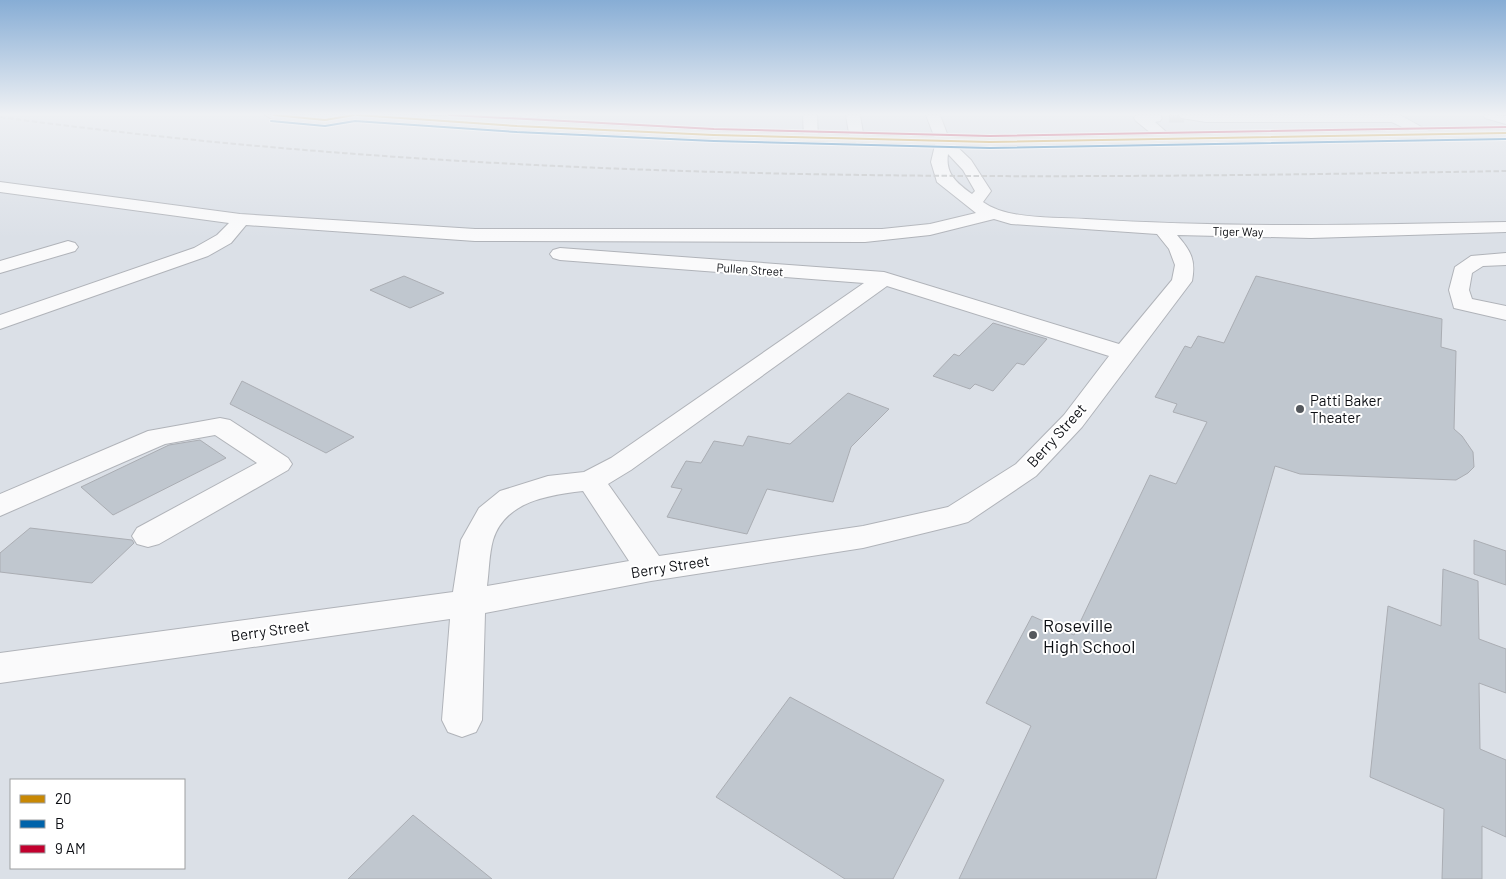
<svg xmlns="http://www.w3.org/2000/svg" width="1506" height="879" font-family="Barlow,sans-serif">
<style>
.building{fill:#c0c7cf;stroke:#aaadb3}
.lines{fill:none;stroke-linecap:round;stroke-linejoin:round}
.minor-tunnel{stroke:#bcc0c7;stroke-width:15;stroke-dasharray:15 8;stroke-linecap:butt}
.minor-casing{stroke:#b0b3b9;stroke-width:2}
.major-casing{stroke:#a9a299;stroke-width:2}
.minor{fill:#fafafb;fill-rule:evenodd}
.major{fill:#ece8e2;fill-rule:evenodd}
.rail{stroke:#bcbec0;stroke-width:2;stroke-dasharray:5.5 2.5;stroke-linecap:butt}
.bus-1-casing{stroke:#fff;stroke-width:4}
.bus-2-casing{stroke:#fff;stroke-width:4}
.bus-3-casing{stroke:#fff;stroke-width:4}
.bus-1{stroke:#c88804;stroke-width:2}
.bus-2{stroke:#0063aa;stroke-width:2}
.bus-3{stroke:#c2002e;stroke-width:2}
.poi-dot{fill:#54585d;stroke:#fff;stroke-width:2}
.labels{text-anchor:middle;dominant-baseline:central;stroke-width:4;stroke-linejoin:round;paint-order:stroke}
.far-street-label{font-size:12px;fill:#0c0e13;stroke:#fff}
.poi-label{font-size:15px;fill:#0c0e13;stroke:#fff;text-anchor:start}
.street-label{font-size:15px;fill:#0c0e13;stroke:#fff}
.near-poi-label{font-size:18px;fill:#0c0e13;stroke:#fff;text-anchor:start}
</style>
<rect width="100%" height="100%" fill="#dbe0e7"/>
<g class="building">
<polygon points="404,276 444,293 410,308 370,290"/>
<polygon points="1256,276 1442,319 1441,347 1456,351 1454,429 1462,436 1473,452 1474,467 1468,473 1456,480 1300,474 1275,466 1156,879 959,879 1031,726 986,703 1032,616 1074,635 1150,475 1176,484 1207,422 1173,412 1177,404 1155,397 1185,346 1191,348 1198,336 1224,343"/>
<polygon points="993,323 1047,339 1024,365 1017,363 993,391 975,384 970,389 933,376 954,354 959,356"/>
<polygon points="242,381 354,437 326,453 230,404"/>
<polygon points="848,393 889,409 851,447 833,502 767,489 747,534 667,517 682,489 671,487 686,461 701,463 714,441 743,446 748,436 790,444"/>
<polygon points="200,440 226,458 113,515 81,487 169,445"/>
<polygon points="30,528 132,540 134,543 92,583 0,572 0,553"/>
<polygon points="1474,540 1506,551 1506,585 1474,574"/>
<polygon points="1443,569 1478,581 1479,639 1506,649 1506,693 1479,683 1480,749 1506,760 1506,837 1482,826 1482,879 1442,879 1444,809 1370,777 1388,606 1441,626"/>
<polygon points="790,697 944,780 893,879 845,879 716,797"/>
<polygon points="413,815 492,879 348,879"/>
</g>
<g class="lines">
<polyline class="minor-tunnel" points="1169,115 1186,115"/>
<g class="minor-casing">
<g id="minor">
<polygon points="524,115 540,115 522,129 512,129 510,126"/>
<polygon points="803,115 817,115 818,138 816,141 806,141 804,138"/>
<polygon points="846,115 860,115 864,139 862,142 857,143 850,139"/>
<path d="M 926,115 L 940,115 L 949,139 L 971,160 L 991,191 L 983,202 C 1007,220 1057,217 1086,219 C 1227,228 1366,225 1506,222 L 1506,232 L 1311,238 L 1177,235 C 1191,251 1196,260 1192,281 L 1082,427 L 1036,476 L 968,522 L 957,525 L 863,548 L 651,581 L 485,613 L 482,720 L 476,732 L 462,737 L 448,732 L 442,720 L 450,619 L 0,683 L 0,653 L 453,592 L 461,540 L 479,508 L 500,491 L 548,476 L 584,472 L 611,458 L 864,283 L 560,260 L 553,258 L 550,254 L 553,250 L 560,248 L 884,272 L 1119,344 L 1172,280 L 1175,265 L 1169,249 L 1157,234 L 1011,224 L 994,219 L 930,235 L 865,242 L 475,241 L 246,225 L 231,243 L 208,256 L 0,329 L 0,315 L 194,248 L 217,235 L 229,223 L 0,192 L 0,182 L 240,214 L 475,229 L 882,229 L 930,224 L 976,213 L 937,182 L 931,162 L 936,141 ZM 948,154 L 963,170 L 975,191 L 972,194 C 957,183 945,174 948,154 ZM 887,286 L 1109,356 L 1064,415 L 1016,464 L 948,507 L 863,526 L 659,556 L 608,484 L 631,470 ZM 583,491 L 629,561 L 487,586 C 489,572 489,554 493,540 C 505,501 549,495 583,491 Z"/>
<polygon points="1136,115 1160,115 1162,118 1160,121 1155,122 1174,139 1167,143 1162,142 1136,121 1134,118"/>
<polygon points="1179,115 1400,115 1436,135 1429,139 1424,138 1392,122 1206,122 1181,118"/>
<polygon points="1483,115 1506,116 1506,124 1485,118"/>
<polygon points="68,241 75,243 78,247 75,251 0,273 0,261"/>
<polygon points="1506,253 1506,265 1483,266 1472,273 1469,290 1472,299 1506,306 1506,320 1454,308 1449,290 1455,267 1471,256"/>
<polygon points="220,418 230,420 288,458 292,464 288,470 159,544 148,547 137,544 132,536 137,528 257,463 215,435 165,444 0,516 0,494 148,431"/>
</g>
</g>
<g class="major-casing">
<polygon id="major" points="265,115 417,115 714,131 990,138 1506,129 1506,137 990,146 714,139 517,130 355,119 325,124 272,119"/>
</g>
<use href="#minor" class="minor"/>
<use href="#major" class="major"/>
<path class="rail" d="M 0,117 C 499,185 1004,180 1506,171"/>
<g class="bus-1-casing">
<g id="bus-1">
<polyline points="274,115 325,120 354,115"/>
<polyline points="357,115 517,126 714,135 990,142 1506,133"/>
</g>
</g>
<g class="bus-2-casing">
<polyline id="bus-2" points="271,121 325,126 355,121 517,132 714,141 990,148 1506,139"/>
</g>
<g class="bus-3-casing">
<polyline id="bus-3" points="449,115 714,129 990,136 1506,127"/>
</g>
<use href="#bus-1" class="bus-1"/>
<use href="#bus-2" class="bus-2"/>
<use href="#bus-3" class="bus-3"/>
</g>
<linearGradient id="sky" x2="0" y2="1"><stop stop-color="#87add5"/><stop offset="0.48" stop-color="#eff1f4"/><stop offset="1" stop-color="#eff1f4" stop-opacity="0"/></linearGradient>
<rect width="1506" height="238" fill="url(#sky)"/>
<g class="poi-dot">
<circle cx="1300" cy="409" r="5"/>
<circle cx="1033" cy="635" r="5"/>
</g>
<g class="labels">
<g class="far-street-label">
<text transform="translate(1238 231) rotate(1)">Tiger Way</text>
<text transform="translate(750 269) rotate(4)">Pullen Street</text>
</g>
<g class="poi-label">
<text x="1310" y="400">Patti Baker<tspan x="1310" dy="17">Theater</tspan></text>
</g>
<g class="street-label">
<text transform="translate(1056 435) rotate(-48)">Berry Street</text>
<text transform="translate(670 566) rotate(-9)">Berry Street</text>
<text transform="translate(270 630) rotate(-8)">Berry Street</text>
</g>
<g class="near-poi-label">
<text x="1043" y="625">Roseville<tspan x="1043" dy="21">High School</tspan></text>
</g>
</g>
<rect x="10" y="779" width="175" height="90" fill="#ffffff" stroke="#9e9fa1"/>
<rect x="20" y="795" width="25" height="8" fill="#c88804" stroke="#9e9fa1"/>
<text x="55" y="804" font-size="15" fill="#0c0e13">20</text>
<rect x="20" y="820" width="25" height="8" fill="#0063aa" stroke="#9e9fa1"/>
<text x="55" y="829" font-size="15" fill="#0c0e13">B</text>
<rect x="20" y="845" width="25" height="8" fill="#c2002e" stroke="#9e9fa1"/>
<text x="55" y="854" font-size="15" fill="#0c0e13">9 AM</text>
</svg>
